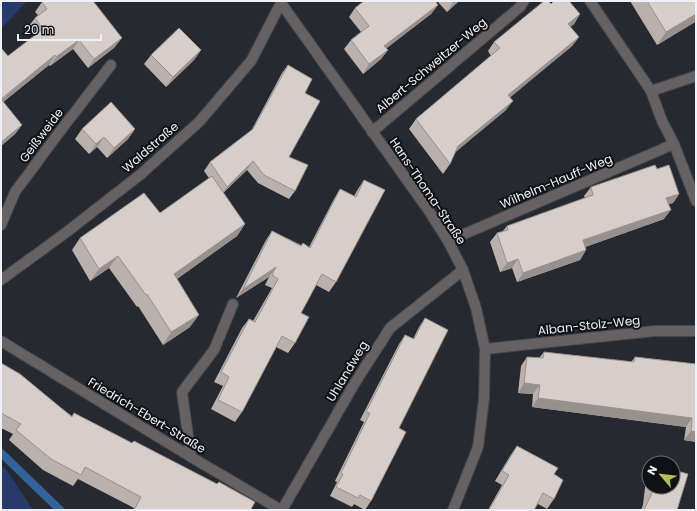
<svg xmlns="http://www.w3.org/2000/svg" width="697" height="511" font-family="Poppins,sans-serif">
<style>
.green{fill:#263a6c}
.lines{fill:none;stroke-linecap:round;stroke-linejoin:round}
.stream{stroke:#34639b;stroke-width:8}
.minor-casing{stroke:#42454b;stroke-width:12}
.minor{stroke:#666162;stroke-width:10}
.wall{fill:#bab1ad}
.shaded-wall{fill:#97908d}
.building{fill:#d8cec9;stroke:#97908d}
.labels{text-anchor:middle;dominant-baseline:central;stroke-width:4;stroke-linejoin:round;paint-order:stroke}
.street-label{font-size:12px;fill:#eff1f6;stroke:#101114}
</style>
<rect width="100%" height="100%" fill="#26292f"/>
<g class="green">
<polygon points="1,1 27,1 1,29"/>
<polygon points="1,465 8,472 33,510 1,510"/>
</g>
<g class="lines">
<polyline class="stream" points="1,453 60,510"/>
<g class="minor-casing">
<g id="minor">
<polyline points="590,1 651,91 662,121 674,144 696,201"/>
<polyline points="281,3 429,211 448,241 463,270 476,308 485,349 484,399 478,447 453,510"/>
<polyline points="651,91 696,76"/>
<polyline points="372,132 520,7 524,1"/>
<polyline points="1,225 15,192 58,134 111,65"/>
<polyline points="448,241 674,144"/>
<polyline points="1,280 68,231 141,174 199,122 251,61 282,1"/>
<polyline points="1,341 191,457 281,510"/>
<polyline points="485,349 655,331 696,331"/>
<polyline points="191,457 182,392 214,350 233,304"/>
<polyline points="282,510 353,386 390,328 463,270"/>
</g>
</g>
<use href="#minor" class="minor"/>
</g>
<g class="wall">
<polygon points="437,1 459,1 447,12"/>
<polygon points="630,1 696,1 696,21 695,22 657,45"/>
<polygon points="42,2 115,47 88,68 73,49 50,66 49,65 3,102 22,125 15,134 1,146 1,48 8,56 35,36 28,27 35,18 38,15 35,12"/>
<polygon points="551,4 580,14 574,24 570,27 579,37 572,46 510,97 506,110 455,152 450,164 443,174 409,129 416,119 491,56 488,51 494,42"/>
<polygon points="438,5 431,14 386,48 388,50 381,59 363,74 344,49 351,40 361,32 349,17 355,8"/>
<polygon points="201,50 194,60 166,87 144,64 151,55"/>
<polygon points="288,65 305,93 289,157 295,191 289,199 258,183 247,170 223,193 245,224 237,236 177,279 190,327 163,345 138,306 137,307 109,268 90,281 72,250 80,238 160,213 209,178 204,171 210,162 251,131 282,73"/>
<polygon points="82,129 135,129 128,139 107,158 97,147 89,154 75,139"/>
<polygon points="657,169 679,194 673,203 669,204 664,219 585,247 586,250 580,260 517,282 512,268 500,272 490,242 497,233 502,232 507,226 585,198 584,196 591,187"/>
<polygon points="364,180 336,282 329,292 316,285 301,313 295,343 288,353 276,347 242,412 235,422 211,409 223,386 214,382 242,328 249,319 253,321 272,288 265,285 269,277 236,298 266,240 272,231 301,245 309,247 334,199 340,189 354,196 358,189"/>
<polygon points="425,318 399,428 371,501 365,510 354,504 352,507 330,496 337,482 335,481 364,422 360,420 399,344 405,335 413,339 419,327"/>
<polygon points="544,352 631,362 635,357 696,364 696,442 684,440 686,427 532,407 533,394 518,393 521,366 527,357 539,358"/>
<polygon points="1,363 72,416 74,413 252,510 133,510 134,508 78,479 73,486 43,470 9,440 13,434 1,428"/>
<polygon points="517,446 554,474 554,499 547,509 538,504 534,510 488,510 502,485 495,481 510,456"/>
<polygon points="649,475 649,487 673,487 677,510 641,510 643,505 646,479"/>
</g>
<g class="shaded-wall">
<polygon points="454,1 459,1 447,12"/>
<polygon points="438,5 431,14 378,55 384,46"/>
<polygon points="580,14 574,24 562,34 568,24"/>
<polygon points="696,14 696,21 695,22 657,45 666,32"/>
<polygon points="579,37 572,46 501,105 508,95"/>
<polygon points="122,38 115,47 88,68 94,59"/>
<polygon points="79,40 73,49 50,66 56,57"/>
<polygon points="201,50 194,60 166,87 173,77"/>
<polygon points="388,50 381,59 363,74 369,64"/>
<polygon points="55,55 49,65 1,104 1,100"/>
<polygon points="513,101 506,110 451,156 458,146"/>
<polygon points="22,125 15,134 1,146 1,142"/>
<polygon points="135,129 128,139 107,158 114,148"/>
<polygon points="104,137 97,147 89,154 96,144"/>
<polygon points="253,161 247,170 221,195 227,187"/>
<polygon points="679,194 673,203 660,207 666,198"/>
<polygon points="671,210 664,219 577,250 583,240"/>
<polygon points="245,224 237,236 165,287 174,274"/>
<polygon points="586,250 580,260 517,282 523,273"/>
<polygon points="118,256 109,268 90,281 99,269"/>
<polygon points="518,259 512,268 500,272 507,263"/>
<polygon points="276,267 269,277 236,298 243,289"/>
<polygon points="199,315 190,327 163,345 171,332"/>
<polygon points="524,383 540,385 533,394 518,393"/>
<polygon points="538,398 692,418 686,427 532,407"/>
<polygon points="691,431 696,432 696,442 684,440"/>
</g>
<g class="building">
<polygon points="44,1 93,1 122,38 94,59 79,40 56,57 55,55 1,99 22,125 1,142 1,48 8,56 43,29 35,18 47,9 42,2"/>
<polygon points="364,1 435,1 438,5 384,46 388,50 369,64 351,40 369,26 355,8"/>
<polygon points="544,1 548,1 551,4 554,1 569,1 580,14 568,24 579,37 508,95 513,101 458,146 450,164 416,119 500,48 494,42"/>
<polygon points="647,1 696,1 696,14 666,32"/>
<polygon points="179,28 201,50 173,77 151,55"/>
<polygon points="288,65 312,79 305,93 320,101 289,157 308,165 295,191 264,175 253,161 227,187 210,162 253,129"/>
<polygon points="111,102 135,129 114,148 104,137 96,144 82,129"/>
<polygon points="655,165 657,169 669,165 679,194 666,198 671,210 583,240 586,250 523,273 518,259 507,263 497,233 508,230 507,226 593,195 591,187"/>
<polygon points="212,176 245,224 174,274 199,315 171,332 147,294 146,295 118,256 99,269 80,238 144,193 160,213"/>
<polygon points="364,180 385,190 336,282 322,274 301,313 309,317 295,343 282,336 242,412 218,400 229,377 221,372 249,319 255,322 278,279 272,275 276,267 243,289 272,231 301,246 303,243 310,248 340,189 356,197"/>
<polygon points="425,318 448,330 399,428 406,432 371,501 360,495 358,498 336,487 343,474 341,473 370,413 366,412 405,335 414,339"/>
<polygon points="544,352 634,362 635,357 696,364 696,432 691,431 692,418 538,398 540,385 524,383 527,357 543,358"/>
<polygon points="1,363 20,374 72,417 74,413 132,443 134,441 217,484 219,482 255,502 251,509 252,510 134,510 141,497 85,467 81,475 51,459 16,430 21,424 1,413"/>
<polygon points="517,446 558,468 554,474 563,480 554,499 543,493 534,510 489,510 509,475 502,471"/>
<polygon points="673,470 688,474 677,510 644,510 652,493 652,487 673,487"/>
</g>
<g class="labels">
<g class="street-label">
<text transform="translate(431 65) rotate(-40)">Albert-Schweitzer-Weg</text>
<text transform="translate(41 135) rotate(-53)">Geißweide</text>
<text transform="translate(150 147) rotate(-41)">Waldstraße</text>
<text transform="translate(556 181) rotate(-23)">Wilhelm-Hauff-Weg</text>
<text transform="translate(428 191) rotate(56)">Hans-Thoma-Straße</text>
<text transform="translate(589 325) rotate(-6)">Alban-Stolz-Weg</text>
<text transform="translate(347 371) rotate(-59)">Uhlandweg</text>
<text transform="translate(147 415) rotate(31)">Friedrich-Ebert-Straße</text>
</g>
</g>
<rect width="697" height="511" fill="none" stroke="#eff1f6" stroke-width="4"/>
<g transform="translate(661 475) rotate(298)"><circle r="19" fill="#101114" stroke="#696b6e"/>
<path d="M0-3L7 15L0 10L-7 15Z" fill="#b4c24a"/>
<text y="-6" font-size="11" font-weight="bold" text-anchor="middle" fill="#eff1f6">N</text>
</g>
<path d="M18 34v6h83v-6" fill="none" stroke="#eff1f6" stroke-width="2"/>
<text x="24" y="34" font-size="12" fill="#eff1f6" stroke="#101114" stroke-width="3" paint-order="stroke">20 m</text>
</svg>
